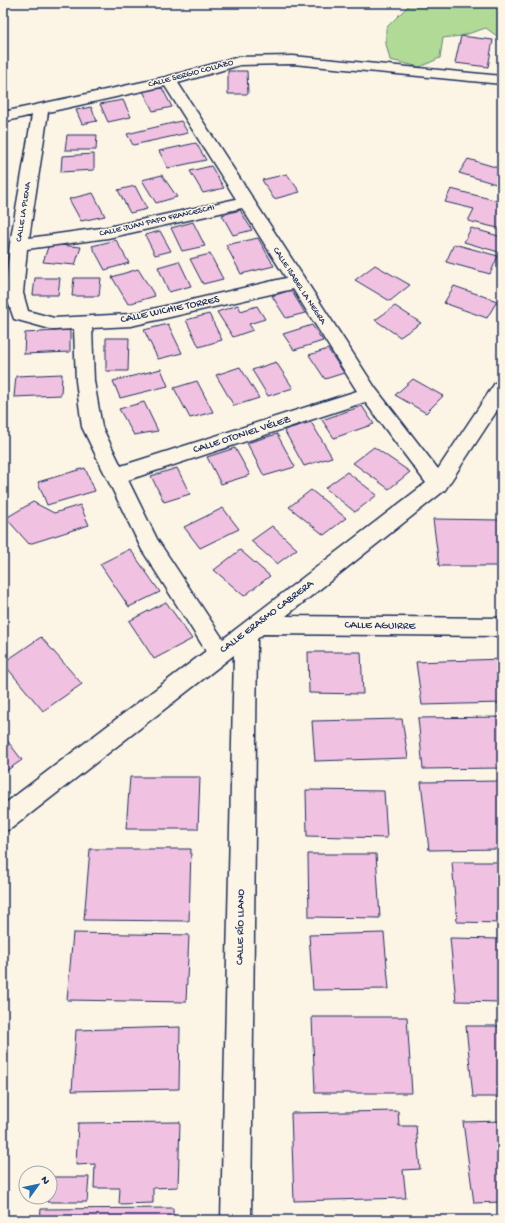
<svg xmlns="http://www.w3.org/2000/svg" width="505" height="1223" font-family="'Gochi Hand',sans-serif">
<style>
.green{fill:#b1da96;stroke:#66847a}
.building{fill:#f1c1e2;stroke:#1b2f5e}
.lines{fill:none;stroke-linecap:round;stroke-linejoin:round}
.minor-casing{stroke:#1b2f5e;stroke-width:3}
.minor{fill:#fcf5e5;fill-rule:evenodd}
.labels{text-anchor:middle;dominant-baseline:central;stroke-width:3;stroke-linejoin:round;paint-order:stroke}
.far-street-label{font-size:9px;fill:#1b2f5e;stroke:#fcf5e5}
.street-label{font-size:11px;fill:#1b2f5e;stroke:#fcf5e5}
</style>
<rect width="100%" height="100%" fill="#fcf5e5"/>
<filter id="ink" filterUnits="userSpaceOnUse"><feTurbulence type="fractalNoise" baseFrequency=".025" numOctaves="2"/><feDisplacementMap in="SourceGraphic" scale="8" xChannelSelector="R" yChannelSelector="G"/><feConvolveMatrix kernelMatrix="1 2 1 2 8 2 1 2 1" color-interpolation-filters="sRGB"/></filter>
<g filter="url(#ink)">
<polygon class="green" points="411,3 502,3 502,41 501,39 486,28 461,36 443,38 440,58 420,67 390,60 386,44 386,28"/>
<g class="building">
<polygon points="461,36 493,40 488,67 455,63"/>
<polygon points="228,71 247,71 248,94 228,94"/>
<polygon points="162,88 172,107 153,111 143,91"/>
<polygon points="123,100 131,117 108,122 100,104"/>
<polygon points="91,107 97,121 82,124 76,110"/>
<polygon points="181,121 188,133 133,145 127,134"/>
<polygon points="67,135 97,135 96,150 65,150"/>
<polygon points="196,143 206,160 168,168 159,151"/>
<polygon points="94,154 94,170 61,172 62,156"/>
<polygon points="468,159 502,169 502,175 496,184 459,173"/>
<polygon points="211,166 224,188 203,193 190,171"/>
<polygon points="287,174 300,192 274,199 262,180"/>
<polygon points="162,175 177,197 156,203 142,180"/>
<polygon points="135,186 147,209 130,213 118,190"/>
<polygon points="451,189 502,202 502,229 468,221 474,209 445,202"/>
<polygon points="93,193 105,216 81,221 69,199"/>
<polygon points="240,210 252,230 233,235 222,215"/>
<polygon points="193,222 205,246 182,251 171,228"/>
<polygon points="471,228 502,237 502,253 464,242"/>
<polygon points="160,231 171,251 155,255 145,235"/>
<polygon points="258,238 274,266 241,274 226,245"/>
<polygon points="116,240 129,263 105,270 92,246"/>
<polygon points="49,244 81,247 75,265 43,262"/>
<polygon points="454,244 498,256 490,274 446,262"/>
<polygon points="210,254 223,279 203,284 190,259"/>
<polygon points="179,261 191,286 169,292 158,267"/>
<polygon points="375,265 410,285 390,301 355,280"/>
<polygon points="138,269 155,296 128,304 112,277"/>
<polygon points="35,278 60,278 58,295 33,295"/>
<polygon points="74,278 101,278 99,296 72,296"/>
<polygon points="454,286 497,301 487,318 444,303"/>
<polygon points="291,290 305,313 286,318 272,296"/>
<polygon points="238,305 241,311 257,306 265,319 249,324 253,330 233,337 217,312"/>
<polygon points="395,306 421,323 400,337 375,320"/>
<polygon points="209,314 222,340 199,347 186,320"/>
<polygon points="168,324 182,353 158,359 144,330"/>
<polygon points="312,325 323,341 294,350 283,334"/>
<polygon points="70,330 70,352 24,354 25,333"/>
<polygon points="106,338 129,338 128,371 106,371"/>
<polygon points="328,349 344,373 325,379 309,355"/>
<polygon points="276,362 293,388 268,396 252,370"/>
<polygon points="240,367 259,398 234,406 216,375"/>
<polygon points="161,369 168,386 120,398 113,381"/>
<polygon points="62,374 61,395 14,397 16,376"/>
<polygon points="413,379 443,396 426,413 395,395"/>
<polygon points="197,381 213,412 190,418 174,388"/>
<polygon points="144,402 158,431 134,435 119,409"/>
<polygon points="362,406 374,424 334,438 322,420"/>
<polygon points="311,422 332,457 304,466 284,430"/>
<polygon points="277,434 295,467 264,476 247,443"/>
<polygon points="374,447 410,472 389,489 353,463"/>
<polygon points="235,448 250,475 221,484 207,457"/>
<polygon points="85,468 95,491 47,505 38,482"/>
<polygon points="177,468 190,494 164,502 151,476"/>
<polygon points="347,472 377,495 355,512 325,488"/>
<polygon points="311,490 346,518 324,535 289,507"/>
<polygon points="33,502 54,513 80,505 89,525 29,544 6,518"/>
<polygon points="223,508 239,529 200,548 184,527"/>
<polygon points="433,519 501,520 502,566 439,566"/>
<polygon points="272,526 297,549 277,564 251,541"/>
<polygon points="130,549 160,592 129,607 100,564"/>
<polygon points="240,550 270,576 244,596 214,570"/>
<polygon points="166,602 192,639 154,659 129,621"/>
<polygon points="41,637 82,684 43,711 3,663"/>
<polygon points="308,652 361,652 363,694 309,693"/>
<polygon points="502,659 502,703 422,705 416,662"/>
<polygon points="502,717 502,768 423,769 418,718"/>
<polygon points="402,719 408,758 315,761 312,721"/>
<polygon points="3,735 22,760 3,773"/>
<polygon points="130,777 200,777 198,829 126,829"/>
<polygon points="502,781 502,849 429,850 421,782"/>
<polygon points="306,790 384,791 387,838 307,836"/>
<polygon points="90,849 191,849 189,921 84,920"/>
<polygon points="308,854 376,854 380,918 309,917"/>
<polygon points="452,862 502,862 502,923 457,922"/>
<polygon points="73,933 189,935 186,1002 67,1000"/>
<polygon points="384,933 389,989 313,990 309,935"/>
<polygon points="450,938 502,939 502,1002 456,1001"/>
<polygon points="312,1017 407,1017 412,1093 315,1093"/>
<polygon points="466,1026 502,1026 502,1097 473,1097"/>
<polygon points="180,1027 179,1089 72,1091 76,1030"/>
<polygon points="398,1111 399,1126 416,1126 420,1169 403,1170 406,1198 294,1201 291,1113"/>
<polygon points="502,1121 502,1202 474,1203 463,1122"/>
<polygon points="180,1122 178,1187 153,1188 153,1203 119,1204 120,1188 94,1188 95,1164 76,1165 78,1123"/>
<polygon points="50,1177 89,1177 87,1202 47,1202 47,1197 50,1197"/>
<polygon points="173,1208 173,1220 40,1220 41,1209"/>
<polygon points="430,1216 431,1220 338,1219"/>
</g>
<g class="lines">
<g class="minor-casing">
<path id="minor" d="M 293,56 L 502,76 L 502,84 L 293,64 L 240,65 L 178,83 L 376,389 L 438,469 L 495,383 L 502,381 L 502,403 L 445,490 L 286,616 L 502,618 L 502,636 L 263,634 L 257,639 L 251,1220 L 221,1220 L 234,655 L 12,828 L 3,832 L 3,805 L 206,651 L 142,550 L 82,427 L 76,381 L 74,329 L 54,330 L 14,319 L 5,293 L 10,244 L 32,115 L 3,122 L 3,112 L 166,77 L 239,57 ZM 165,86 L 236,199 L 108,227 L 29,238 L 48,112 ZM 242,208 L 286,278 L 131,314 L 54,318 L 28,311 L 23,293 L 27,249 L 108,238 ZM 293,289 L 357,391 L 121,466 L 102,427 L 94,381 L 92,328 L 131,326 ZM 365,402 L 426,483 L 223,639 L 157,539 L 128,480 Z"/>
</g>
<use href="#minor" class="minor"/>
</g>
</g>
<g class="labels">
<g class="far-street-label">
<text transform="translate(191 74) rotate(-15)">CALLE SERGIO COLLAZO</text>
<text transform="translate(24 212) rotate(-81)">CALLE LA PLENA</text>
<text transform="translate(157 221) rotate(-13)">CALLE JUAN PAPO FRANCESCHI</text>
<text transform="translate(299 286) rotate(57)">CALLE ISABEL LA NEGRA</text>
</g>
<g class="street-label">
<text transform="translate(170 310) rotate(-12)">CALLE WICHIE TORRES</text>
<text transform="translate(242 435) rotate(-18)">CALLE OTONIEL VÉLEZ</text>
<text transform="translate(267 617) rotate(-37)">CALLE ERASMO CABRERA</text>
<text transform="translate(380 626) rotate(1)">CALLE AGUIRRE</text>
<text transform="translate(241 927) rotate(-89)">CALLE RÍO LLANO</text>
</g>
</g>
<rect width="505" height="1223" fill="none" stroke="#fcf5e5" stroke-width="16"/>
<rect x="8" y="8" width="489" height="1207" fill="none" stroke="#1b2f5e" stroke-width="1.5" filter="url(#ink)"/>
<g transform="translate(38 1185) rotate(57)"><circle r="19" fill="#fcf5e5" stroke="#a2a6af"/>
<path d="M0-3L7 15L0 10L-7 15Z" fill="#1f6fb2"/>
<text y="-6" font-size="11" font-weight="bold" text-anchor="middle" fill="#1b2f5e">N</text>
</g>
</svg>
